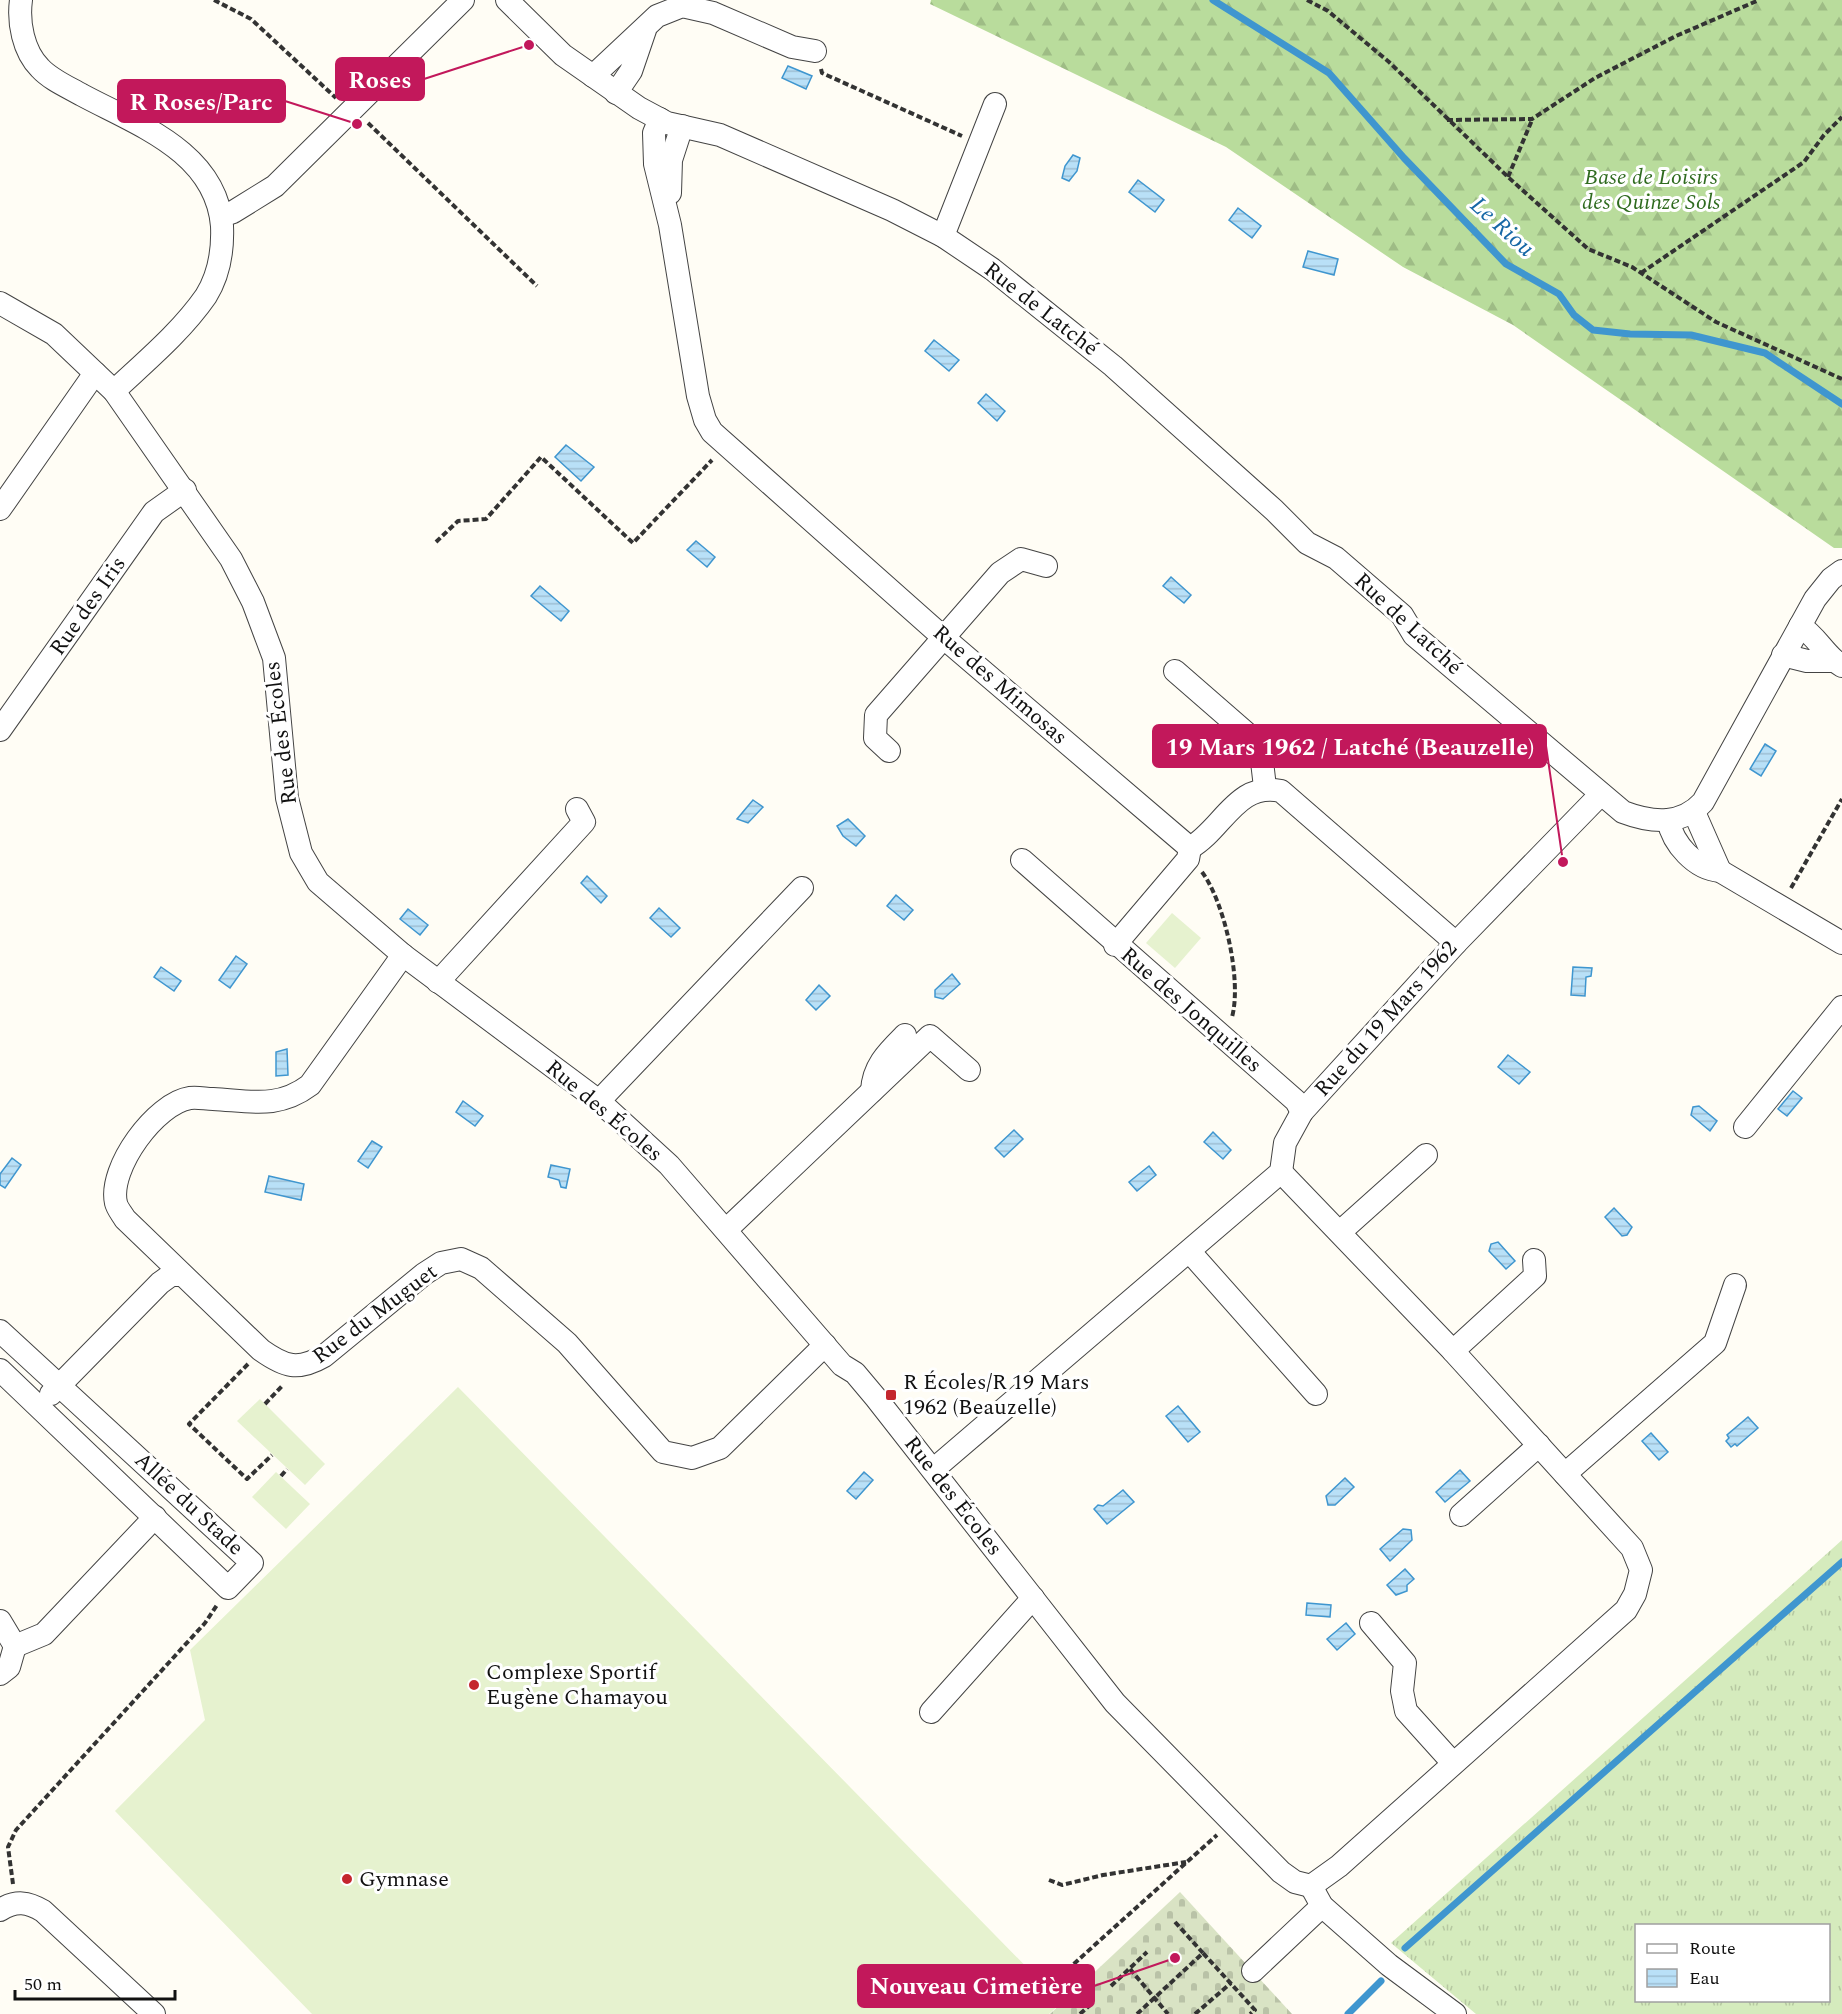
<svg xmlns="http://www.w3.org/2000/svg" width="1842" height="2014" font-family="Spectral,serif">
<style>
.grass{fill:url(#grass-tufts);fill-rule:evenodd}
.forest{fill:url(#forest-firs)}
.cemetery{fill:url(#cemetery-stones)}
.pitch{fill:#e6f2cf}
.water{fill:url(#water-rules);stroke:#3f96cf;stroke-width:1.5}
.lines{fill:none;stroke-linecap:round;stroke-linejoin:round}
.stream{stroke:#3f96cf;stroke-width:7}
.minor-casing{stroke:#444;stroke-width:24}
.path{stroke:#333;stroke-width:4;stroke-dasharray:6 3;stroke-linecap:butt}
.minor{stroke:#fff;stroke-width:22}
.poi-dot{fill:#c4262e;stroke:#fff;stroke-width:2}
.labels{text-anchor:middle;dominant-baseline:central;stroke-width:6;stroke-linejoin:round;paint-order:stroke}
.park-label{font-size:22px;font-style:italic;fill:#2f6b1f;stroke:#fff}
.street-label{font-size:22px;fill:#111;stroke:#fff}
.poi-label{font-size:22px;fill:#111;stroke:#fff;text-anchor:start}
.water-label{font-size:24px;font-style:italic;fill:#1768a6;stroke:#fff}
.leader{fill:none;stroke:#c2185b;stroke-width:2}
.callout-dot{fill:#c2185b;stroke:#fff;stroke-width:2}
.callout{fill:#c2185b;stroke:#c2185b;stroke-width:2}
.callout-label{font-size:24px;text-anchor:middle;font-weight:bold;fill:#fff}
</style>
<defs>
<pattern id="grass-tufts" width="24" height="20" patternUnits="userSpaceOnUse" patternTransform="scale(1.5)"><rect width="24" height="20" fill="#d5ebbd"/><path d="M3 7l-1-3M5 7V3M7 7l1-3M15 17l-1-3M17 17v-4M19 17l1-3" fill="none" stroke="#b6c8a1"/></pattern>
<pattern id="forest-firs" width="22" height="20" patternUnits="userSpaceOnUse" patternTransform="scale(1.5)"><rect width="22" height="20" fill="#b9dc9c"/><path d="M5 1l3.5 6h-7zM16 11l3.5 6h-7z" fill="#9ebc85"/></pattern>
<pattern id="cemetery-stones" width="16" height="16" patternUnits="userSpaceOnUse" patternTransform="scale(1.5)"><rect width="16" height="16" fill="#d9e3c4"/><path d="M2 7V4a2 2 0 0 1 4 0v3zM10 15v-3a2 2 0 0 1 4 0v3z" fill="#b9c2a7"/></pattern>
<pattern id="water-rules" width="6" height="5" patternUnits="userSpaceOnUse" patternTransform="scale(1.5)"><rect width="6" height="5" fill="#b9e0f7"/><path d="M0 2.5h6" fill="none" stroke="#9ebfd3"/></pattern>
</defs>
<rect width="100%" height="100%" fill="#fffdf5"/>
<path class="grass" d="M 1842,1540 L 1842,2014 L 1476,2014 L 1391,1943 ZM 1636,1926 L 1828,1926 L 1828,2000 L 1636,2000 Z"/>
<polygon class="forest" points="931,0 1842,0 1842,548 1834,548 1513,325 1403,267 1226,147 930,4"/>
<polygon class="cemetery" points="1180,1892 1292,2014 1050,2014"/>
<g class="pitch">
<polygon points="1172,913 1201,938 1175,968 1146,943"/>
<polygon points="458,1387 1047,1988 1062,2002 1049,2014 312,2014 115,1811 205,1720 190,1650"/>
<polygon points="260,1399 325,1464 305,1485 237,1421"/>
<polygon points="276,1472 310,1504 286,1529 252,1497"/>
</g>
<g class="water">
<polygon points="788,66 812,76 806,89 782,78"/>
<polygon points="1073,155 1080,158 1077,171 1069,181 1062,178 1065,166"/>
<polygon points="1138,180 1164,200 1155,212 1129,192"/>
<polygon points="1238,208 1261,226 1252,238 1229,220"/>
<polygon points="1308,251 1338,259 1334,275 1303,267"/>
<polygon points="934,340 959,360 949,371 925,351"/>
<polygon points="986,394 1005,411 997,421 978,403"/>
<polygon points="566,445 594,467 581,481 555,457"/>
<polygon points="696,541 715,557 707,567 687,550"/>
<polygon points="1171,577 1191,595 1184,603 1163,586"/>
<polygon points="540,586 569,611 561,621 531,596"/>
<polygon points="1765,744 1776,751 1761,776 1750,769"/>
<polygon points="753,800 763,807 748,823 737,819"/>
<polygon points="848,819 865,836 856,846 843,836 837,826"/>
<polygon points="587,876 607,896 601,903 581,883"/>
<polygon points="896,895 913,910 904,920 887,906"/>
<polygon points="659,908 680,928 671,937 650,918"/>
<polygon points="408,909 428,925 420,935 400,919"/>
<polygon points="236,956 247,964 230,988 219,980"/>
<polygon points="161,967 181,981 174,991 154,977"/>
<polygon points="1573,967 1592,968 1591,976 1586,977 1585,996 1571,995"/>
<polygon points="952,974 960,984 943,999 935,997 935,990"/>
<polygon points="819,985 830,996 816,1010 806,1000"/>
<polygon points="287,1049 288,1075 276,1076 276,1052"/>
<polygon points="1508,1055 1530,1072 1519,1084 1498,1067"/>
<polygon points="1793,1091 1802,1098 1787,1116 1778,1109"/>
<polygon points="463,1101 483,1116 475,1126 456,1112"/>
<polygon points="1699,1106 1717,1121 1710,1131 1691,1115 1693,1107"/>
<polygon points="1014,1130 1023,1139 1004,1157 995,1148"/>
<polygon points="1213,1132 1231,1150 1223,1159 1204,1142"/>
<polygon points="372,1141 382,1147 368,1168 358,1161"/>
<polygon points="12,1158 21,1165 5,1188 0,1185 0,1174"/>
<polygon points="551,1165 570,1169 566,1188 561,1187 559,1180 548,1177"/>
<polygon points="1149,1166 1156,1175 1137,1191 1129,1182"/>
<polygon points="269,1176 304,1184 301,1200 265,1192"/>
<polygon points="1614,1208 1632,1227 1627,1235 1622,1236 1605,1217"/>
<polygon points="1498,1242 1515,1261 1506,1269 1489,1251 1491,1244"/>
<polygon points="1178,1406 1200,1432 1188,1442 1166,1416"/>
<polygon points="1748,1417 1758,1428 1737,1446 1735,1444 1731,1447 1726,1441 1729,1438 1727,1435"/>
<polygon points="1651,1433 1668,1452 1659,1460 1642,1441"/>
<polygon points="1460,1470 1470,1481 1445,1502 1436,1492"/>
<polygon points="864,1472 873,1480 856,1499 847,1491"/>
<polygon points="1345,1478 1354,1487 1335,1505 1328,1505 1326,1496"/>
<polygon points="1123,1490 1134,1502 1107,1524 1094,1509 1098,1505 1103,1506"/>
<polygon points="1403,1529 1411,1530 1412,1540 1390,1561 1380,1549"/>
<polygon points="1405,1569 1414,1579 1407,1585 1407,1591 1396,1595 1387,1585"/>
<polygon points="1307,1603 1331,1605 1330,1617 1306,1615"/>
<polygon points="1346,1623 1355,1634 1337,1650 1327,1639"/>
</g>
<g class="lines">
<g class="stream">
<polyline points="1213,0 1329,73 1404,158 1506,264 1559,294 1574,315 1593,330 1630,334 1691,335 1765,353 1842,404"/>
<polyline points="1405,1948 1842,1562"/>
<polyline points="1348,2014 1381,1981"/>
</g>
<g class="minor-casing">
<g id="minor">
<path d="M 21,0 C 18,22 23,51 40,68 C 51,80 68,87 82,95 C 138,125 216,152 222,226 C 223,249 219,275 206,296 C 181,332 146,361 114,391"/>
<path d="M 507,0 L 563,55 L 639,108 L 667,123 L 720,135 L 892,210 L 943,236 L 992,269 L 1113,366 L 1274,510 L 1307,543 L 1336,558 L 1402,615 L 1414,635 L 1623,812 C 1652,823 1681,826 1703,802 L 1815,599 L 1831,579 L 1842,571"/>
<polyline points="593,76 657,16 682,6 713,13 792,47 815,51"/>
<polyline points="616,93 631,71 645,30"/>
<path d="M 660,119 L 654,133 L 655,164 L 670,225 L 698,396 L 705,420 L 712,432 L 944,638 L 1190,848 C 1223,829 1237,781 1281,791 L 1456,943"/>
<polyline points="670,193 671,160 682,126"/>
<polyline points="221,216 233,212 275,186 463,0"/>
<polyline points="943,236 995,104"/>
<polyline points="0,303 54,334 114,391 231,559 253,602 274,658 287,798 301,853 318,882 403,955 599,1101 669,1165 842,1365 855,1373 876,1398 1115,1703 1281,1872 1295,1882 1311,1886"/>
<polyline points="0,509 95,373"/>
<path d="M 1800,626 C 1817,636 1825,656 1842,666"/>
<polyline points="1783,655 1807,661 1835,661"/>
<polyline points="1175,671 1260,745 1265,787"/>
<polyline points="0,730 154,512 185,490"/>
<polyline points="889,751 875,738 876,715 1000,573 1021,559 1046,566"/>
<polyline points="1694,812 1720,871"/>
<path d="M 1668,820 C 1673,844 1695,869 1720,871 L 1842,943"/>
<polyline points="1022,860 1296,1101 1302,1112"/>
<polyline points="1115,945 1188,859 1190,848"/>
<path d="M 403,955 L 310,1085 C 278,1109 251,1101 213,1099 C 206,1099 198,1097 190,1098 C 156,1103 108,1168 116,1203 C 117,1208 122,1214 125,1219 L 261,1350 C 285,1367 298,1371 324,1356 L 424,1274 L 441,1263 L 461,1259 L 481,1268 L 567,1343 L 663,1452 L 692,1458 L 720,1448 L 825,1345"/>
<polyline points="438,982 584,822 577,809"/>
<path d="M 872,1091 C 873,1066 888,1052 905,1035"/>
<polyline points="599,1101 802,888"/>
<polyline points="1745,1127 1842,1007"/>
<polyline points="1281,1172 1453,1351 1632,1548 1641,1570 1635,1594 1626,1610 1339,1866 1311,1886"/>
<polyline points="726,1230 930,1036 969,1070"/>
<polyline points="1340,1232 1426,1155"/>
<polyline points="1190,1252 1316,1394"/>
<polyline points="0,1331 252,1563 228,1588 0,1370"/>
<polyline points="1453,1351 1535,1276 1534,1260"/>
<polyline points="51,1394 160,1283 171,1275 180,1275"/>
<polyline points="934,1469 1281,1172 1285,1143 1302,1112 1456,943 1601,794"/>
<polyline points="1565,1474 1715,1343 1735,1285"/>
<polyline points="1461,1515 1539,1445"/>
<polyline points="0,1621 15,1646 9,1667 0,1674"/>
<polyline points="1371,1623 1405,1663 1402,1691 1406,1711 1452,1762"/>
<polyline points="15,1646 44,1634 155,1517"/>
<polyline points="931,1712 1033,1598"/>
<polyline points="1311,1886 1322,1906 1389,1965 1455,2014"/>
<path d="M 0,1910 C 16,1900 28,1902 43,1911 L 154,2014"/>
<polyline points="1253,1971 1322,1906"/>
</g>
</g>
<g class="path">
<polyline points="214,0 251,19 336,98"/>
<polyline points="1307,0 1328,11 1389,62 1508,177 1588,249 1632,267 1716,322 1842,379"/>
<polyline points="821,69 822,73 962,136"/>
<polyline points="1447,120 1532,119 1595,78 1676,36 1759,0"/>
<polyline points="368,123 537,286"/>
<polyline points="1508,177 1532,120"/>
<polyline points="1641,273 1804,162 1824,135 1842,117"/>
<polyline points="436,542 458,521 486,519 541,457 633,543 712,460"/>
<path d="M 1202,872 C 1225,903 1242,981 1232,1017"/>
<polyline points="1791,888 1842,799"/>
<polyline points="248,1364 189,1424 247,1479 272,1455"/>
<polyline points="265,1404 283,1385"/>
<polyline points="281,1476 287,1469"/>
<polyline points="1049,1880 1062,1885 1103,1875 1186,1862"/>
<polyline points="13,1884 8,1847 16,1830 205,1623 217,1605"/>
<polyline points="1175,1922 1203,1953"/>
<polyline points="1130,1969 1168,2014"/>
<polyline points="1111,1986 1147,1952"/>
<polyline points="1047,1988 1217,1835"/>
<polyline points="1080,2014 1090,2005"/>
<polyline points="1137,2014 1203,1953 1255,2010 1250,2014"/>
<polyline points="1195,2014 1231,1983"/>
</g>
<use href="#minor" class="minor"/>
</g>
<g class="poi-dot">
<rect x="885" y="1389" width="12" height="12" rx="3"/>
<circle cx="474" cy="1685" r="6"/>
<circle cx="347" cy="1879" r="6"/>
</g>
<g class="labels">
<g class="park-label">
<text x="1651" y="177">Base de Loisirs<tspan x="1651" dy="25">des Quinze Sols</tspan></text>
</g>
<g class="street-label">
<text transform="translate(1041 309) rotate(38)">Rue de Latché</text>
<text transform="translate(88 606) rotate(-55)">Rue des Iris</text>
<text transform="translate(1408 624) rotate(43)">Rue de Latché</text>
<text transform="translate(1000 685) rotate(41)">Rue des Mimosas</text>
<text transform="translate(281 733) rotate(-97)">Rue des Écoles</text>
<text transform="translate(1191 1010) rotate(41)">Rue des Jonquilles</text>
<text transform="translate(1386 1019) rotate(-48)">Rue du 19 Mars 1962</text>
<text transform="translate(604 1111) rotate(40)">Rue des Écoles</text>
<text transform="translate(375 1314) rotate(-37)">Rue du Muguet</text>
<text transform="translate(953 1496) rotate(52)">Rue des Écoles</text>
<text transform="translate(189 1504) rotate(43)">Allée du Stade</text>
</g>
<g class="poi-label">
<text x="903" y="1382">R Écoles/R 19 Mars<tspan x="903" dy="25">1962 (Beauzelle)</tspan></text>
<text x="486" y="1672">Complexe Sportif<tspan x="486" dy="25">Eugène Chamayou</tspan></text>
<text x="359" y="1879">Gymnase</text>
</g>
<g class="water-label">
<text transform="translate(1502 227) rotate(42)">Le Riou</text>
</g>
</g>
<path class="leader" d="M529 45L424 79M357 124L285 101M1563 862L1546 746M1175 1958L1094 1986"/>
<g class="callout-dot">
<circle cx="529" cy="45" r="6"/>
<circle cx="357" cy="124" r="6"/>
<circle cx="1563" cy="862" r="6"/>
<circle cx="1175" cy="1958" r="6"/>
</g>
<g class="callout">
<rect x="336" y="58" width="88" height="42" rx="6"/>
<rect x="118" y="80" width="167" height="42" rx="6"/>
<rect x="1153" y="725" width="393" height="42" rx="6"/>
<rect x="858" y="1965" width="236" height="42" rx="6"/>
</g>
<g class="callout-label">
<text x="380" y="88">Roses</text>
<text x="201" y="110">R Roses/Parc</text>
<text x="1350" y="755">19 Mars 1962 / Latché (Beauzelle)</text>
<text x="976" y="1994">Nouveau Cimetière</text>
</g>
<rect x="1635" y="1924" width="195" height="78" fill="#ffffff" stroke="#a0a0a0" stroke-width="1.5"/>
<rect x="1647" y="1944" width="30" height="9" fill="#ffffff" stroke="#a0a0a0" stroke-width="1.5"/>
<text x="1689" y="1954" font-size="18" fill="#111111">Route</text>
<rect x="1647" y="1969" width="30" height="18" fill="url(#water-rules)" stroke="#a0a0a0" stroke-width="1.5"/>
<text x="1689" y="1984" font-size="18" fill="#111111">Eau</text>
<path d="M15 1990v9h160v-9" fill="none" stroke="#111111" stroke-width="3"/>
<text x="24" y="1990" font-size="18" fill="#111111" stroke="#ffffff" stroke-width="4.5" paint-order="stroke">50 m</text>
</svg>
